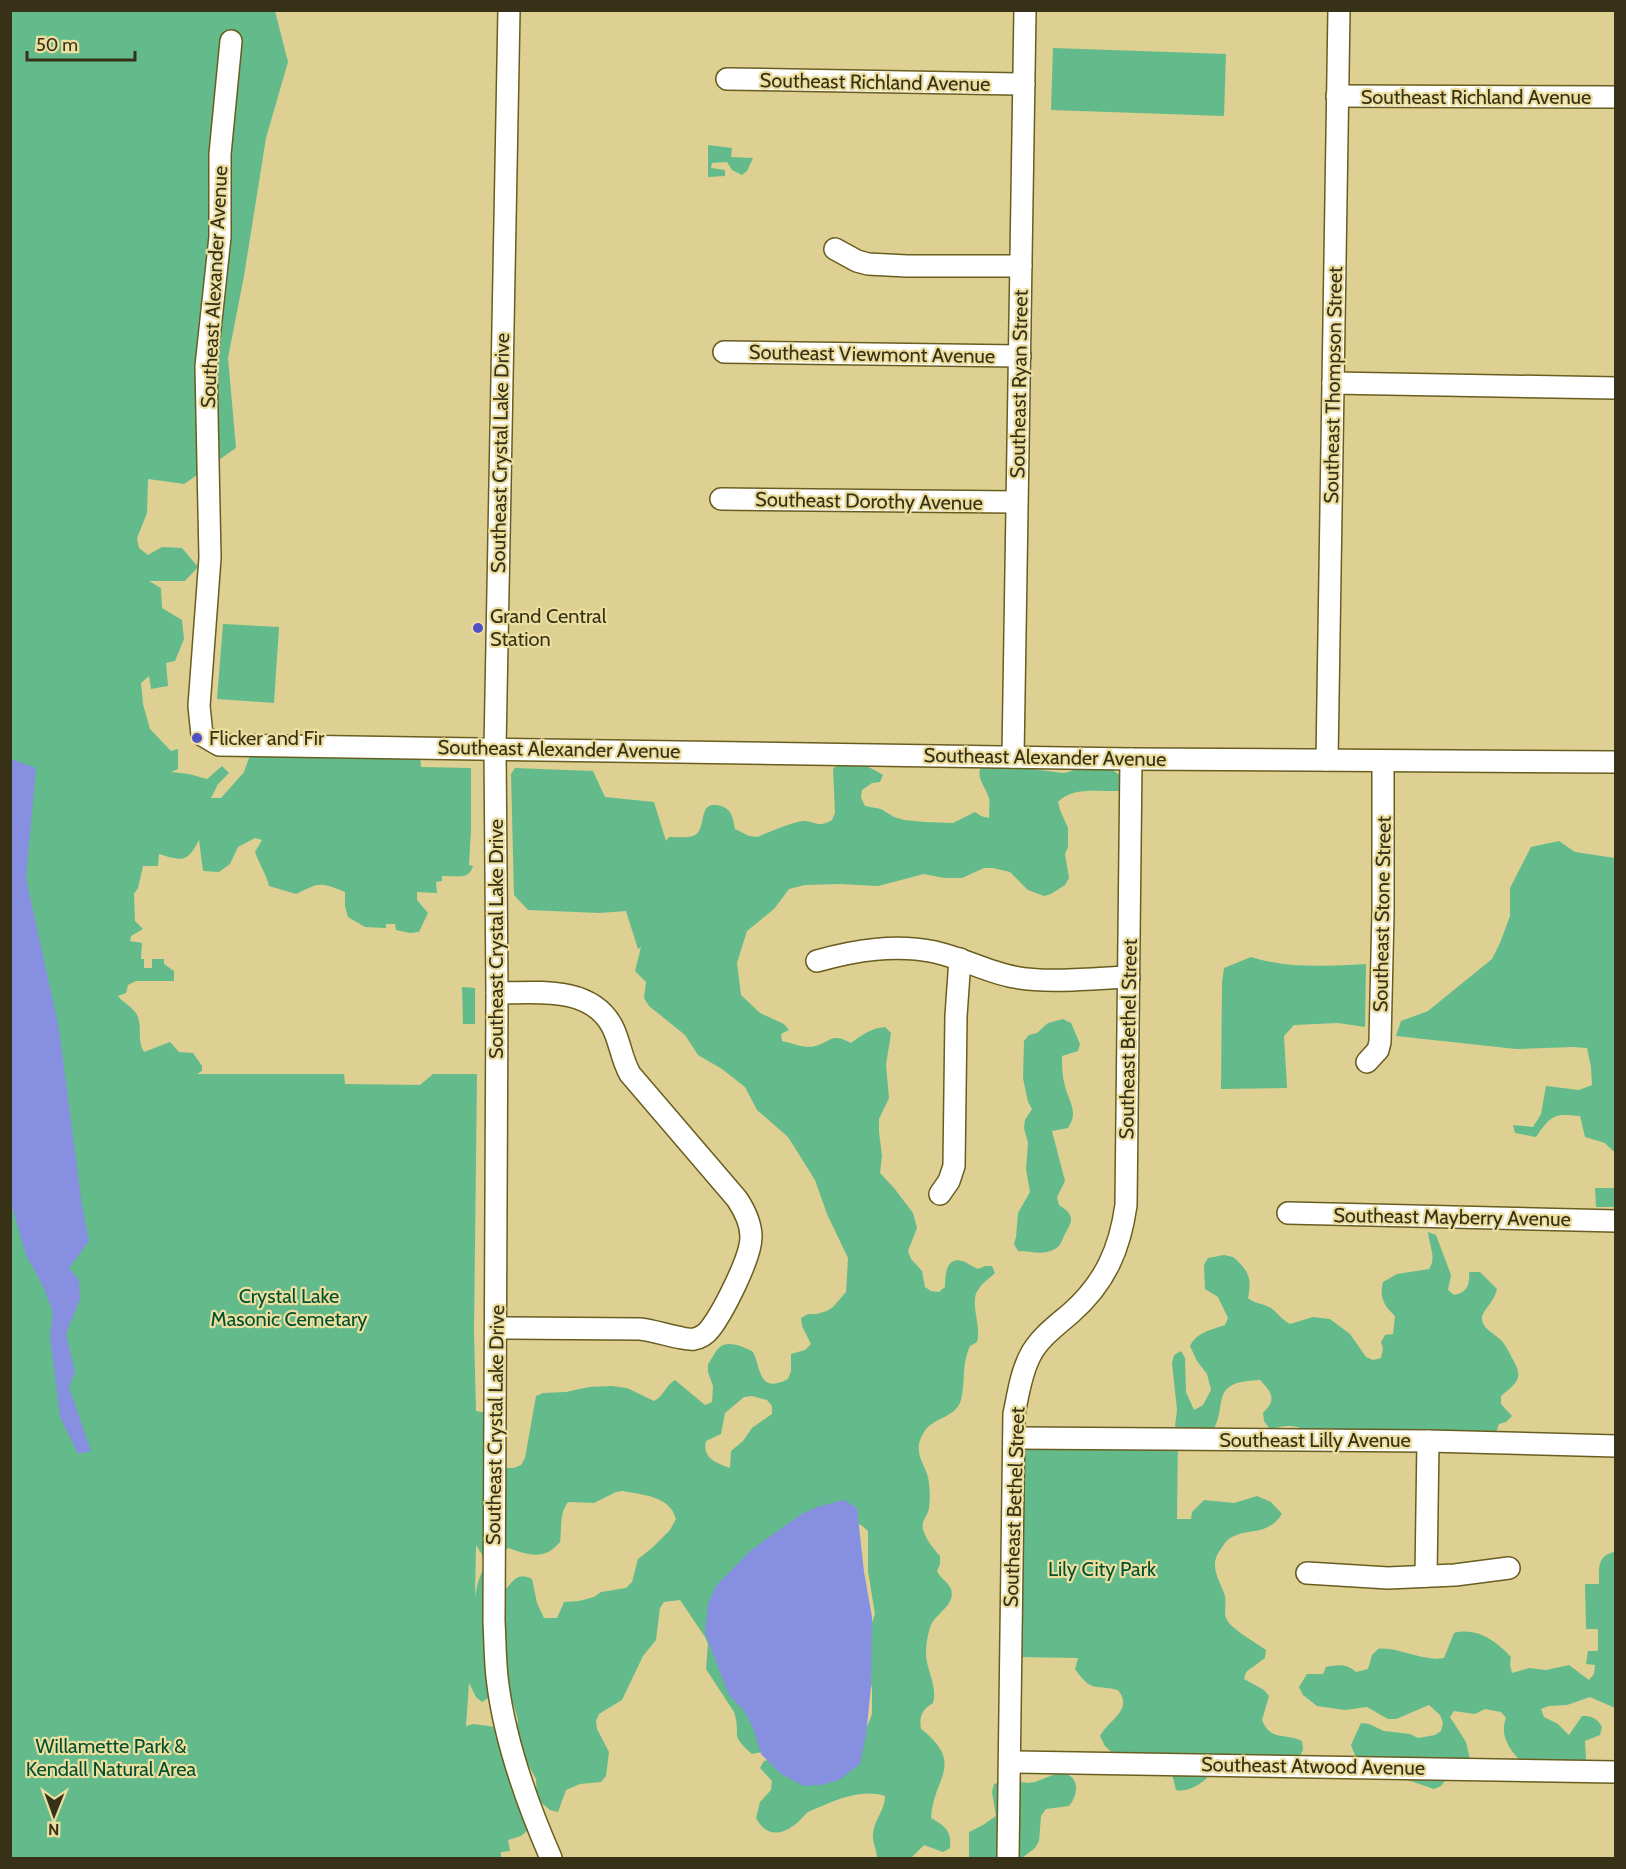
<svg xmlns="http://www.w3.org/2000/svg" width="1626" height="1869" font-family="Cabin,sans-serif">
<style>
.green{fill:#63bb8b;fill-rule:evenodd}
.water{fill:#868fe0}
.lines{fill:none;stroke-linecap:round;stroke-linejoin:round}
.minor-casing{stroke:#695d1f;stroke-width:24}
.minor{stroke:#fff;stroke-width:21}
.poi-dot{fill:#5050c6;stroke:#ebde9f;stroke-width:2}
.labels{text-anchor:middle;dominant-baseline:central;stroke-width:4.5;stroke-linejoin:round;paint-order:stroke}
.street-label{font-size:20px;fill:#373118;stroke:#ebde9f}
.poi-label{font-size:20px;fill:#373118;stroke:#ebde9f;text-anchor:start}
.park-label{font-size:20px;fill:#00502f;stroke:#ebde9f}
</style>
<rect width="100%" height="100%" fill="#ddd092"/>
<g class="green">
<path d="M 10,11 L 275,11 L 288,62 L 266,138 L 244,276 L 228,358 L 236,448 L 184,484 L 148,479 L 147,513 L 137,538 L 139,548 L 148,555 L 162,547 L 182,548 L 198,567 L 185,581 L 149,581 L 161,588 L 162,608 L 182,620 L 184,639 L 175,661 L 166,663 L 168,686 L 151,689 L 149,676 L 141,683 L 143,704 L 150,729 L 171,751 L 178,749 L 178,769 L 171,772 L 189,774 L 207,779 L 222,766 L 229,773 L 218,784 L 211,798 L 221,798 L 244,772 L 250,755 L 420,755 L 421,767 L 471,768 L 471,830 L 469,865 L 473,866 C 469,881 455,875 442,876 L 442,881 L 436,882 L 437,893 L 417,892 L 417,900 L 428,913 L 419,932 L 410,933 L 396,930 L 395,924 L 386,924 L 386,928 L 365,927 L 348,917 L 345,906 L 345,892 C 319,881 319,883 296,894 L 269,886 C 266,873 259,864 255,852 L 262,840 L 255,838 L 238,847 L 230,864 L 219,872 L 203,871 L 199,840 C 187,863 183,861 159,854 L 158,866 L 143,866 L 138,888 L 134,894 L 135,921 L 143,929 L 131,936 L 130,941 L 142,943 L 141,959 L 144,959 L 144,968 L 152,968 L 152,959 L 164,959 L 164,964 L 174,971 L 174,981 L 136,981 L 128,985 L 126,993 L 118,996 C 124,1004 134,1007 138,1017 C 142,1029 137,1041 144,1052 L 170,1042 L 179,1052 L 193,1053 L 202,1066 L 202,1071 L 197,1074 L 344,1074 L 345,1084 L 420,1085 L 433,1074 L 477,1074 L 474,1332 L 476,1411 L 498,1415 L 504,1468 L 514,1468 L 521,1465 L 525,1458 L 536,1396 L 543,1393 L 566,1392 L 589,1387 L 612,1386 L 627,1388 L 654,1401 C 664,1396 665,1386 675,1380 L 705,1405 L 712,1402 L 713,1386 L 708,1372 L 708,1364 C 712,1359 715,1351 720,1347 C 728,1340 745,1347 753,1352 C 762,1370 758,1394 788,1379 L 791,1371 L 791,1354 L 805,1350 L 811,1344 L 802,1326 L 801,1318 L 808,1314 L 817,1314 L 827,1311 L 833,1307 L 846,1292 L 848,1258 L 827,1214 L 815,1180 L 788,1137 L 757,1110 L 745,1087 L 722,1069 L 698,1055 L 685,1035 L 649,1006 L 644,998 L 646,982 L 635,971 L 641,947 L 638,949 L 626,911 L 600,913 L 528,910 L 514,895 L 511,774 L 515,768 L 593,771 L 605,797 L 654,802 L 666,841 L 669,837 C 676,837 687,838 693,836 C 709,830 695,799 721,806 C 732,809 733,819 735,829 L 749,836 L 757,837 C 767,833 795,821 804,821 C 817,822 818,828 832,820 L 835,813 L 833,769 C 847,755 868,766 883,775 L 880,782 L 872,783 L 862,790 L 861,798 L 865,806 L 881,809 L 894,817 L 904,820 L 925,822 L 953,823 L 975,812 L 981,816 L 989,818 C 989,811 990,805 989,798 C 985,784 973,776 984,763 L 1063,773 C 1073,772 1077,766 1085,764 C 1098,760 1111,768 1121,776 L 1121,791 C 1101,792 1072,786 1058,802 L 1060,810 L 1068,828 L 1068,847 L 1065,854 L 1069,878 L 1065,885 L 1051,894 L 1044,896 L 1028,890 L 1010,872 L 993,868 L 984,868 L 962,878 L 944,878 L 924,874 L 878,886 L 840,884 L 805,885 L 789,889 L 774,909 L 747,931 L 737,963 L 741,995 L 760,1013 L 784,1024 L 789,1030 L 781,1034 L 782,1041 C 791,1043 806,1049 815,1046 C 832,1042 830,1032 851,1043 C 862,1035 871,1028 885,1027 L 891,1033 L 886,1065 L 889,1098 L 879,1119 L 879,1132 L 882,1156 L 880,1173 L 894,1188 L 913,1213 L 917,1228 L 908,1251 L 911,1259 L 922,1271 L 925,1287 L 931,1291 L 939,1292 L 945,1287 C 945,1275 946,1254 965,1262 C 969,1264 973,1267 978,1269 L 985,1266 L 992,1266 L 995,1273 C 990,1278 982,1283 978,1290 C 969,1302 982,1327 977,1342 L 970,1346 C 961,1367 966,1380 961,1400 C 956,1418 933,1417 924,1432 C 910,1455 928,1464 929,1484 C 930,1492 930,1500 929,1508 C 928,1516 921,1520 923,1529 C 926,1540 933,1548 940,1556 L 940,1564 L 937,1571 C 940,1578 948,1582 951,1589 C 956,1605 936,1613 931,1625 C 928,1633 926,1644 926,1653 C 926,1670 938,1686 933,1703 C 922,1709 919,1717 921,1729 C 966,1764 933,1778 931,1818 C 945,1826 952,1831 950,1848 L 943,1852 L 924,1845 L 911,1858 L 877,1858 C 877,1850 872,1841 873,1834 C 874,1820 885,1810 885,1796 C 858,1788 835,1801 810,1811 C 804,1814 802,1819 797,1823 C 781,1836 766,1837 756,1818 L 760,1802 L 771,1790 L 772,1781 L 760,1768 L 764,1761 L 863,1737 L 872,1714 L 872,1689 L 866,1655 L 868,1634 L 875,1614 L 868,1571 L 868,1531 L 861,1525 L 854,1523 L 739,1686 L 762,1752 L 752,1754 C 728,1733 742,1737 734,1712 L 706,1669 L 708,1644 L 705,1637 L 680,1600 L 664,1602 L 660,1608 L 656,1640 L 643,1656 L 622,1700 L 599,1714 L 596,1721 L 597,1729 L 609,1752 L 606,1776 L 601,1782 L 580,1784 L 566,1790 L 558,1812 L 550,1810 L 537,1799 L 536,1779 L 518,1746 L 516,1738 L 518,1720 L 511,1696 C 499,1689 493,1695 482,1702 L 476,1697 L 469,1683 L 466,1726 L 473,1724 L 496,1727 L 527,1831 L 521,1836 L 508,1840 L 510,1851 L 501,1852 L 501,1858 L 11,1858 ZM 752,1396 L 767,1400 L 772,1406 L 772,1414 L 752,1428 L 743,1441 L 731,1451 L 730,1468 C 716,1463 702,1458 706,1441 L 721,1434 L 725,1413 L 744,1397 ZM 623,1491 C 643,1495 670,1496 676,1519 L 670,1530 L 652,1548 L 638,1559 L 632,1582 L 626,1588 L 601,1592 L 594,1597 L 579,1601 L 564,1602 L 557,1618 L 544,1618 L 537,1603 L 532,1579 C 519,1572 514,1579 506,1589 L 498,1586 L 502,1553 L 508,1548 C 529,1555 544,1561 560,1542 C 562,1528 559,1514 568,1502 L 594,1503 L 616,1492 ZM 476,1545 L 486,1561 L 478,1582 L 475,1597 Z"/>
<polygon points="1053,48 1226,54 1224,116 1051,110"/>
<polygon points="708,145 732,148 731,157 753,158 747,171 742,175 732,170 727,162 712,163 711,168 725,170 725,176 708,177"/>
<polygon points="223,624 279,627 274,703 217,699"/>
<path d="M 1559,841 L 1575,852 L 1615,858 L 1616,1150 L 1613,1151 L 1605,1143 L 1585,1137 L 1580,1116 C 1554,1113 1551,1115 1536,1137 L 1515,1133 L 1513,1125 L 1533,1127 L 1541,1114 L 1546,1086 L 1579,1090 L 1592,1085 L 1591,1067 L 1587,1048 L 1573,1047 L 1516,1049 L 1396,1036 L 1401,1021 L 1428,1011 L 1492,959 L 1500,943 L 1510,916 L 1510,888 L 1531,847 Z"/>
<path d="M 1251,957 C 1289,969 1327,966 1366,964 L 1365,1027 L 1338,1023 L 1294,1025 L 1284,1036 L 1287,1088 L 1221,1089 L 1222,982 L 1224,968 Z"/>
<polygon points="462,987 475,988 475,1024 463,1024"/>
<path d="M 1063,1019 L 1071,1023 L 1080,1044 L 1078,1051 L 1062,1056 C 1062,1066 1062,1076 1065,1086 C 1069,1102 1079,1112 1068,1128 L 1052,1131 L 1065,1181 L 1057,1197 L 1059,1205 C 1073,1214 1074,1219 1066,1232 C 1060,1243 1062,1248 1047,1252 C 1039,1254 1027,1251 1018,1251 L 1014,1244 L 1016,1237 L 1018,1213 L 1030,1192 L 1026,1169 L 1028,1143 L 1024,1128 L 1025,1120 L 1032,1109 L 1028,1102 L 1023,1078 L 1024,1041 L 1029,1035 L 1037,1033 L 1048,1023 Z"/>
<polygon points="1595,1188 1615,1188 1615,1207 1596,1207"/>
<path d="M 1428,1232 L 1436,1235 L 1451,1275 L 1448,1290 L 1454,1295 C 1467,1293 1470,1285 1469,1272 L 1480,1272 L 1497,1289 C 1494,1302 1483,1310 1482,1317 C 1481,1329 1496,1334 1502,1341 C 1506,1346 1509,1352 1512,1358 C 1524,1378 1518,1382 1501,1396 L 1501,1404 L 1512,1416 L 1506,1422 L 1499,1424 L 1496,1433 L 1422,1434 L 1406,1430 L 1393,1439 L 1326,1445 C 1314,1436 1305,1426 1288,1426 C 1281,1426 1277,1429 1269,1428 L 1264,1421 L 1263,1413 C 1277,1399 1272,1393 1260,1380 C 1253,1380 1247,1381 1241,1382 C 1213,1388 1226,1410 1213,1430 L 1181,1431 L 1175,1426 L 1177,1410 L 1172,1363 L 1174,1355 L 1181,1351 L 1185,1358 L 1186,1392 L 1194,1410 L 1203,1405 L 1211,1390 L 1207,1374 L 1197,1361 L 1190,1346 C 1197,1332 1211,1330 1225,1325 L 1228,1318 L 1218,1297 L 1205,1289 L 1204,1265 L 1208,1258 L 1224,1255 L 1233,1257 C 1249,1271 1252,1278 1248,1298 C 1255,1304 1263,1303 1271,1308 C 1278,1313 1282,1320 1290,1324 L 1313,1317 L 1330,1319 L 1350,1334 L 1366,1357 L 1373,1360 L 1381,1358 L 1383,1349 L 1381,1342 L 1385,1335 L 1393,1334 L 1395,1316 C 1384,1306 1379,1297 1383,1282 L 1397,1274 L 1429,1269 C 1437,1257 1429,1246 1428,1232 Z"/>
<path d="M 1014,1438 L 1178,1439 L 1177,1519 L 1191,1519 L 1192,1512 L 1204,1500 L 1234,1503 L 1257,1496 L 1271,1502 L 1282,1514 C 1267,1537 1248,1527 1230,1538 C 1226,1541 1223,1545 1221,1549 C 1208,1566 1219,1578 1225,1596 C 1227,1605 1222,1615 1229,1623 C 1237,1632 1256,1643 1266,1650 L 1265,1658 L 1246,1672 L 1244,1679 L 1264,1690 L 1269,1696 L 1262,1720 C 1271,1742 1284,1732 1302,1741 L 1303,1750 L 1299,1757 L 1211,1773 C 1204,1783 1188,1793 1176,1790 L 1168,1758 L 1119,1759 L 1105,1746 L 1100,1736 C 1109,1719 1134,1710 1118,1690 C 1093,1684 1092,1693 1075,1669 L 1078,1658 L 1010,1657 Z"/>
<path d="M 1615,1552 L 1615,1708 L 1590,1697 L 1567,1705 L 1549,1706 L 1541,1709 L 1544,1717 L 1558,1724 L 1569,1735 L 1582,1716 C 1592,1716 1597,1718 1602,1727 L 1600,1735 L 1585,1741 L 1586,1759 L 1582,1765 L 1523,1763 C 1510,1751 1499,1735 1506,1718 L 1501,1712 L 1485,1709 L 1475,1714 L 1454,1711 L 1450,1717 L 1466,1742 L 1470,1760 L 1451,1772 L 1441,1786 L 1434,1789 L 1396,1776 L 1356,1758 L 1351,1745 L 1361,1723 L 1369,1724 L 1384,1731 L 1410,1734 L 1418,1738 L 1435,1735 L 1441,1731 L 1443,1723 L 1440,1715 L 1429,1705 L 1396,1719 L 1388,1719 L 1367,1707 L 1345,1710 L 1317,1706 L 1303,1695 L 1299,1687 L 1307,1674 L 1323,1674 L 1326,1667 C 1337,1664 1348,1664 1356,1672 L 1368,1669 L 1372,1655 L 1378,1649 C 1397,1646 1421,1662 1444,1658 L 1454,1633 C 1477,1627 1496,1641 1511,1657 L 1510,1665 L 1512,1673 L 1529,1668 L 1546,1670 L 1569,1665 L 1589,1680 L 1594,1674 L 1595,1665 L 1586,1664 L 1588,1651 L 1598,1651 L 1598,1629 L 1586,1629 L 1585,1584 L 1599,1584 C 1599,1568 1597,1555 1615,1552 Z"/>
<path d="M 1058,1773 C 1078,1772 1081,1792 1069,1806 L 1046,1809 L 1041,1816 L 1039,1841 L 1035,1848 L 1022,1858 L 969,1858 L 969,1832 L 983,1825 L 996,1816 L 992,1792 L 994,1784 L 1010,1780 L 1027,1783 L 1035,1782 Z"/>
</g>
<g class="water">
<polygon points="11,759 36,768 26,878 59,1029 82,1206 89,1241 69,1268 79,1280 80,1299 66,1334 75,1372 69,1387 91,1451 78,1454 60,1417 50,1336 53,1312 42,1284 26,1255 11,1203"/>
<polygon points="844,1500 857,1508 864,1572 872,1617 871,1686 866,1735 860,1764 839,1780 821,1785 804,1786 781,1774 761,1754 753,1728 745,1712 729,1695 705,1633 708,1604 716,1586 750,1551 800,1515 817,1507"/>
</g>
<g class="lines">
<g class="minor-casing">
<g id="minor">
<path d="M 509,10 L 495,748 L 497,993 L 494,1621 C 495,1640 495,1658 497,1677 C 504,1740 526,1801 551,1858"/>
<polyline points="231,41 220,154 220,237 206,366 210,558 199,706 202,735 219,745 1131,759 1616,762"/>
<polyline points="727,79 1024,84"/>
<polyline points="1337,96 1616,97"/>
<polyline points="835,249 857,261 868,264 907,266 1021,266"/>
<polyline points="724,352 1020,356"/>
<polyline points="1333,383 1616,388"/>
<polyline points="721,499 1016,502"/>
<polyline points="1013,757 1025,10"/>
<polyline points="1327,760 1339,10"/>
<path d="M 817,961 C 856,950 895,944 935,952 C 962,958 987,972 1014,977 C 1048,984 1094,978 1129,977"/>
<polyline points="1367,1062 1378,1050 1380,1042 1383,912 1383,761"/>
<polyline points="940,1194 949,1181 954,1166 956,1016 960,959"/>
<polyline points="1288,1213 1616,1221"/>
<path d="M 496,1328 L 640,1329 C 653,1330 686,1341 694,1339 C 700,1338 706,1334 710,1329 C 723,1312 751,1258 751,1237 C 751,1223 745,1211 737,1199 L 630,1074 C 621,1058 620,1041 612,1026 C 590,985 536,993 497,993"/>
<polyline points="1014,1438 1428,1441 1616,1446"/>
<polyline points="1307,1573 1388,1578 1455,1575 1509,1568"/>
<polyline points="1426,1576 1428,1441"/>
<polyline points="1010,1762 1616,1772"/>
<path d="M 1008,1858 L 1014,1414 C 1018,1395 1021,1373 1030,1356 C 1038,1339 1057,1325 1071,1313 C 1105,1283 1120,1249 1126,1205 L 1131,759"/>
</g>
</g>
<use href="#minor" class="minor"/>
</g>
<g class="poi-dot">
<circle cx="478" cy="628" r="6"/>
<circle cx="197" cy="738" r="6"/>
</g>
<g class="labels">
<g class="street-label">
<text transform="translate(875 82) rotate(1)">Southeast Richland Avenue</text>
<text x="1476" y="97">Southeast Richland Avenue</text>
<text transform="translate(214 287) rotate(-87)">Southeast Alexander Avenue</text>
<text transform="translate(872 354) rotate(1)">Southeast Viewmont Avenue</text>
<text transform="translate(1019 384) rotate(-89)">Southeast Ryan Street</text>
<text transform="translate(1333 385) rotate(-89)">Southeast Thompson Street</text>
<text transform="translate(500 453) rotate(-89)">Southeast Crystal Lake Drive</text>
<text transform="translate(869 501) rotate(1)">Southeast Dorothy Avenue</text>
<text transform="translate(559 749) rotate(1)">Southeast Alexander Avenue</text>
<text transform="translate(1045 757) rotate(1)">Southeast Alexander Avenue</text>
<text transform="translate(1382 914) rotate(-89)">Southeast Stone Street</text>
<text transform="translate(496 939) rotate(-90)">Southeast Crystal Lake Drive</text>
<text transform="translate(1128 1039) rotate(-89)">Southeast Bethel Street</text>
<text transform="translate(1452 1217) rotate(1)">Southeast Mayberry Avenue</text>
<text transform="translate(495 1425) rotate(-89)">Southeast Crystal Lake Drive</text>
<text x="1315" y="1440">Southeast Lilly Avenue</text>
<text transform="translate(1014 1507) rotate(-88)">Southeast Bethel Street</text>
<text transform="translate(1313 1766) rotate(1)">Southeast Atwood Avenue</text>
</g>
<g class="poi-label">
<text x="490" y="616">Grand Central<tspan x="490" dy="23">Station</tspan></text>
<text x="209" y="738">Flicker and Fir</text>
</g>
<g class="park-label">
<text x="289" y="1296">Crystal Lake<tspan x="289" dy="23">Masonic Cemetary</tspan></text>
<text x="1102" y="1569">Lily City Park</text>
<text x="111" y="1746">Willamette Park &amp;<tspan x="111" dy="23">Kendall Natural Area</tspan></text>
</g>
</g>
<rect width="1626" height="1869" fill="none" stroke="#373118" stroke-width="24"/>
<g transform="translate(54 1815) rotate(181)" stroke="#ebde9f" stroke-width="4.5" paint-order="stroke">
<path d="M0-4.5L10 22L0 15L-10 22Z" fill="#373118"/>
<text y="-9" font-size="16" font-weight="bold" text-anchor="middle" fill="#373118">N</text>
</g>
<path d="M27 51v9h108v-9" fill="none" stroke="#373118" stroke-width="3"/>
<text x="36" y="51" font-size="18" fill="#373118" stroke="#ebde9f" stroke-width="4.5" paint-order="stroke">50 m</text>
</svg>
